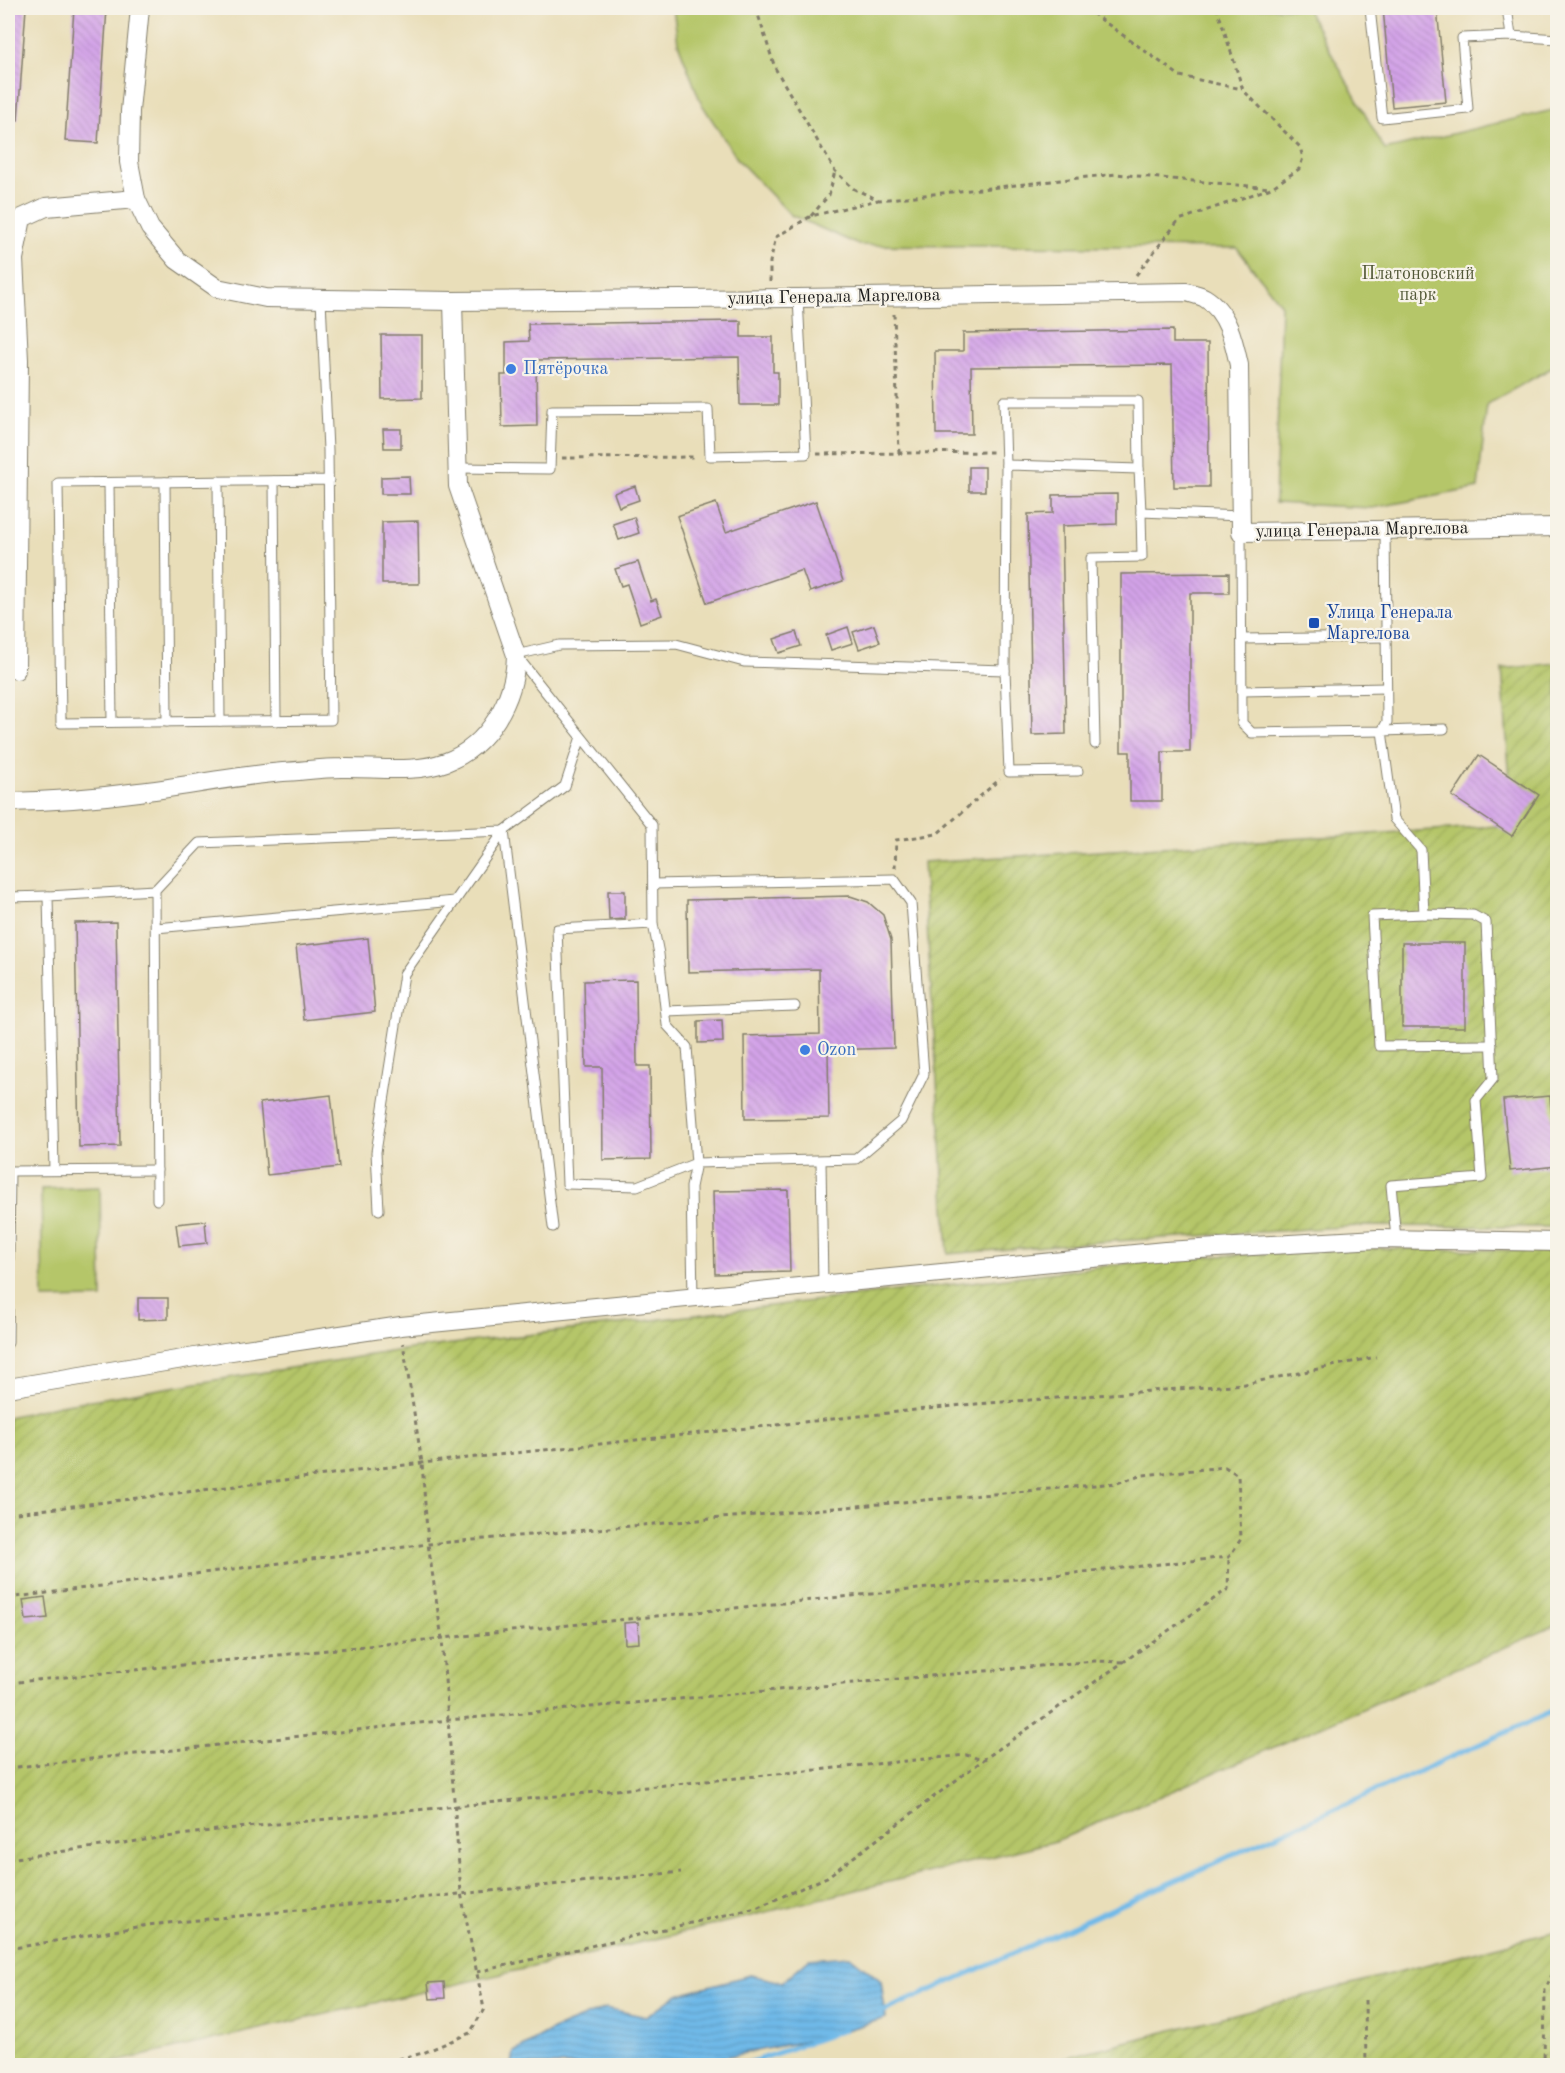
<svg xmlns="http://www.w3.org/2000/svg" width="1565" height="2073" font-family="'Old Standard TT',serif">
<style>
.park{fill:#b5c669;stroke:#687142;stroke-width:1.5}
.garden{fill:url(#garden-furrows);stroke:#687142;stroke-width:1.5}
.water{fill:url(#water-rules);stroke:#466a82;stroke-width:1.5}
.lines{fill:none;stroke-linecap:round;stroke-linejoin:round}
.stream{stroke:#6fb9e8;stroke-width:5}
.building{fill:url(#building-back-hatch)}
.service-casing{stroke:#827d6a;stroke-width:11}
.minor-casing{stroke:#827d6a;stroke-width:20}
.path{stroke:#827d6a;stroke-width:3;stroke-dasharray:4.5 4.5;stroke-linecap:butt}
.service{stroke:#fff;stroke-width:9}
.minor{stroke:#fff;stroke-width:18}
.shop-dot{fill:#3f7fe0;stroke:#f7f3e8;stroke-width:2}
.transit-dot{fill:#1a4fb4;stroke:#f7f3e8;stroke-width:2}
.labels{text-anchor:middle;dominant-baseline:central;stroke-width:4.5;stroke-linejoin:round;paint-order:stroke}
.park-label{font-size:18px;fill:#525837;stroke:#f7f3e8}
.street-label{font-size:18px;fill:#1c1c1c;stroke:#f7f3e8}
.shop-label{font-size:18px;fill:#366cbe;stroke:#f7f3e8;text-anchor:start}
.transit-label{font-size:18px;fill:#164399;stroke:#f7f3e8;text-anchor:start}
</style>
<defs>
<pattern id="garden-furrows" width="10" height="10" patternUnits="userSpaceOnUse" patternTransform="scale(1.5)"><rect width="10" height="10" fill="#b5c669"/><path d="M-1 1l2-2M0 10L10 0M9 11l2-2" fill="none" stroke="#9baa5a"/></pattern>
<pattern id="water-rules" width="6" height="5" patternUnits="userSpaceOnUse" patternTransform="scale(1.5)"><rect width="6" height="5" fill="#6fb9e8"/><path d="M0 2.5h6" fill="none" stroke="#609ec6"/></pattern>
<pattern id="building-back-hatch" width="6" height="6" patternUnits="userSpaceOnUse" patternTransform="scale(1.5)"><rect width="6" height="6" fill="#d3a3e8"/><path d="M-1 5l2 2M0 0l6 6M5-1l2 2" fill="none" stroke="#b58cc6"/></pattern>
</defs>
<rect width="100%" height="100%" fill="#f7f3e8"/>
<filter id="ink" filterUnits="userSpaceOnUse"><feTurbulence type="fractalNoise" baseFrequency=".0167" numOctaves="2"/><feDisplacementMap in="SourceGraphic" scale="12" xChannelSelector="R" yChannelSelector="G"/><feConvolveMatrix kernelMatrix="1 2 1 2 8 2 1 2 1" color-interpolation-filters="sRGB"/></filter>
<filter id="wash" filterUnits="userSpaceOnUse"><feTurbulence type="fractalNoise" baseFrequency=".008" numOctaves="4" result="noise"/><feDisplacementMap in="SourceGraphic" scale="24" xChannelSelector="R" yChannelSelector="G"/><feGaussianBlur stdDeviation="1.35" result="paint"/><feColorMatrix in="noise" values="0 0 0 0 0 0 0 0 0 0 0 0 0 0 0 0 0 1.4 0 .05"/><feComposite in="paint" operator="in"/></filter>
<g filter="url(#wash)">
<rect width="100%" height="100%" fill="#e9deb9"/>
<g class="park">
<polygon points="673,8 1306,8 1385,150 1557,109 1557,365 1487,404 1478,488 1372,508 1275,503 1281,305 1237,248 859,245 791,215 738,160 701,103 678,43"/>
<polygon points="100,1187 102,1298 43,1299 41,1189"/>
</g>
<g class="garden">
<polygon points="1557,663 1557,1227 1359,1226 1083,1243 948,1254 923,862 1513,825 1502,669"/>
<polygon points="1360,1248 1557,1251 1557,1625 1056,1841 677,1934 102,2065 8,2065 8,1417 60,1405 402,1350 1164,1259"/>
<polygon points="1557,1931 1557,2065 1036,2065"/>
</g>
<polygon class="water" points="850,1956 881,1981 886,2018 816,2039 684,2065 512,2065 514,2052 553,2030 606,2008 646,2017 678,1994 750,1975 782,1982 809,1959"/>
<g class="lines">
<g class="stream">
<polyline points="880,2013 1558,1709"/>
<polyline points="740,2066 844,2030"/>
</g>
</g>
<g id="blocks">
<g class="building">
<polygon points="8,8 26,8 18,120 8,120"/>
<polygon points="74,8 107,8 98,143 65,141"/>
<polygon points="1383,8 1437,8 1446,102 1392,107"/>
<polygon points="741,321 741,337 773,337 773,372 778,372 778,405 740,405 739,357 536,360 537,426 502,427 501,375 506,375 506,342 529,341 528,324"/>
<polygon points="1173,330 1173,343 1208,343 1209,487 1174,487 1172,365 971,367 972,434 936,434 935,351 963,351 963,333"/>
<polygon points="381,335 422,335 422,398 382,399"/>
<polygon points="383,429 401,429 401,448 384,448"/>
<rect x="969" y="467" width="16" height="24"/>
<polygon points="409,476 410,494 381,494 381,477"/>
<polygon points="635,486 639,500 619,507 614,493"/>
<polygon points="1117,494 1117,524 1062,526 1066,734 1032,735 1028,514 1053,513 1053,495"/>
<polygon points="816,501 843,581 810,592 802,570 707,603 677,516 716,503 726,532"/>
<polygon points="634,517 639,533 619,540 613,524"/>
<polygon points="418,521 419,584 382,584 382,522"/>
<polygon points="638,562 651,601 656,599 662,615 640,623 627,584 621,586 615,569"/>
<polygon points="1229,573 1229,593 1190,593 1190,752 1162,752 1162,801 1130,801 1130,752 1121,752 1121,574"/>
<polygon points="874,625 880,642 859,649 853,632"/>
<polygon points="848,627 853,643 831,650 826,635"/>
<polygon points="796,632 801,646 779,653 774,639"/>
<polygon points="1479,755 1539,795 1512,836 1452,796"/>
<polygon points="608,891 625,891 625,919 609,920"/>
<polygon points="850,896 868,902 883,915 891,940 894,1048 828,1050 829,1118 745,1119 744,1036 820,1034 819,969 688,972 687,900"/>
<polygon points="116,922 120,1146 79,1147 75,923"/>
<polygon points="368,938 375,1012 304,1020 296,946"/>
<rect x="1402" y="943" width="63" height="84"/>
<polygon points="636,980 637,1066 650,1066 651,1159 603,1160 602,1067 586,1067 584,981"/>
<polygon points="722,1020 723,1042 698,1043 698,1021"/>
<polygon points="331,1095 339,1167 267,1175 260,1103"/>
<polygon points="1550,1096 1557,1166 1510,1171 1503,1100"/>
<polygon points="788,1190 790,1272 715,1274 713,1191"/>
<polygon points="205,1221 207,1243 179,1246 176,1224"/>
<polygon points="138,1298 168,1298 168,1319 138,1320"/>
<polygon points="45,1597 48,1618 26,1620 23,1600"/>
<polygon points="638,1622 639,1643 625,1644 624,1623"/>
<polygon points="444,1982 445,1998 430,1999 428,1983"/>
</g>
</g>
</g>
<g filter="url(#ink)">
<use href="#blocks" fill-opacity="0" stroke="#827d6a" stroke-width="1.5"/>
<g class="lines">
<g class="service-casing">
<g id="service">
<polyline points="1370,8 1382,118 1468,109 1462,38 1511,36 1558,39"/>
<polyline points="1507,8 1511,36"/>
<polyline points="321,300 328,450 331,720 61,723 58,483 329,480"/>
<polyline points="1006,465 1004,401 1138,401 1139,469"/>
<polyline points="458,468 550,469 552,410 708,409 710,456 806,454 798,298"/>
<polyline points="218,481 220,721"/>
<polyline points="274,481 276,721"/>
<polyline points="165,482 167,722"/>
<polyline points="109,483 112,722"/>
<polyline points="1241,532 1242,723 1252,733 1382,731 1387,722 1385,530"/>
<polyline points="1242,639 1385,637"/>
<polyline points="1005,670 1009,772 1078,771"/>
<polyline points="1242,691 1386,688"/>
<polyline points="1095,744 1091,558 1142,557 1141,512"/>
<polyline points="504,831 553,1227"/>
<polyline points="8,897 48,896"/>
<polyline points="1424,914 1372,916 1379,1046 1492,1045"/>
<polyline points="653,924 557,929 567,1184 637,1186 696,1163 856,1159 901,1121 924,1074 911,903 894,879 653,884"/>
<polyline points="156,928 455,901"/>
<polyline points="666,1011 795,1006"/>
<polyline points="821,1161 823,1285"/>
<polyline points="54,1170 48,896 155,890"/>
<polyline points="8,1171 157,1170"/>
<polyline points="157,1200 155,890 199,843 504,831 565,786 581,737"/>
<polyline points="379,1210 376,1152 404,974 504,831"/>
<polyline points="1396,1239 1391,1185 1482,1178 1476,1100 1493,1079 1486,922 1473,915 1424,914 1421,850 1394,819 1382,731 1444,729"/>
<polyline points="693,1298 691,1187 696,1163 687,1047 667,1025 659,954 653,924 652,825 516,655 559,645 676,644 744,662 1005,670 1006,465 1139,469 1141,512 1241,516"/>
<polyline points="8,1343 10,1171"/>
</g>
</g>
<g class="minor-casing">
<g id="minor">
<path d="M 140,8 L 130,111 L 129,162 L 136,199 L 150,228 L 177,260 L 217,288 L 266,298 L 453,301 L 798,298 L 1187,292 C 1193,294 1200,295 1205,298 C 1228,312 1234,342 1239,365 L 1241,532 L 1558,527"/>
<polyline points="16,670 19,360 14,259 22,218 46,207 136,199"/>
<path d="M 8,802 C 51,801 95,798 139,792 C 187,786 235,776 283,772 C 302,771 322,768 342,768 C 375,767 413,774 446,762 C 489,746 515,699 516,655 L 458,486 L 453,301"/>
<polyline points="8,1388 225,1352 401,1326 1165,1251 1378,1239 1558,1242"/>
</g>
</g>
<g class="path">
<polyline points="756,8 775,68 835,171 854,189 879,200 1116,174 1271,188"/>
<polyline points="1085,8 1180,76 1242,89"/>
<polyline points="811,216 829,195 835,171"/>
<polyline points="1136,275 1179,220 1271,188 1299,169 1303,158 1300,147 1243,90 1217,8"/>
<polyline points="770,282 770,262 776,237 811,216 878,200"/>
<polyline points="894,314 899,453"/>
<polyline points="817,454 993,452"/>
<polyline points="562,458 696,457"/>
<polyline points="895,868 896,840 937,834 1000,779"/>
<polyline points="8,1514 422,1463 963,1405 1245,1384 1376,1357"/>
<polyline points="8,1598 428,1544 1117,1483 1143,1475 1225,1467 1238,1475 1241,1539 1229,1557 8,1683"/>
<polyline points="8,1768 448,1720 1095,1661 1123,1662"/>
<polyline points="8,1859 217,1830 966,1755 983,1760"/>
<polyline points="8,1949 148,1925 681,1872"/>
<polyline points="477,1972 756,1908 827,1877 983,1760 1228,1589 1229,1557"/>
<polyline points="1365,2000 1366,2066"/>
<polyline points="393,2066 398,2059 423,2053 470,2033 484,2009 461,1893 442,1639 428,1544 422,1463 403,1343"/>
<polyline points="1544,2066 1545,1990 1552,1975 1558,1973"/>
</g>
<use href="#service" class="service"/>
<use href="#minor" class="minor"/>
</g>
</g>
<g class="shop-dot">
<circle cx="511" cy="369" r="6"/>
<circle cx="805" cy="1050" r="6"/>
</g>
<rect class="transit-dot" x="1308" y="617" width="12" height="12" rx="3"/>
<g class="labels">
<g class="park-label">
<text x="1418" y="274">Платоновский<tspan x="1418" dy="21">парк</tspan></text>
</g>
<g class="street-label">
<text transform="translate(834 297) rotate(-1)">улица Генерала Маргелова</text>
<text transform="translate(1362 530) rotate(-1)">улица Генерала Маргелова</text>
</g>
<g class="shop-label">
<text x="523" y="369">Пятёрочка</text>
<text x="817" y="1050">Ozon</text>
</g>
<g class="transit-label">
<text x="1326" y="613">Улица Генерала<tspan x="1326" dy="21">Маргелова</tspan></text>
</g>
</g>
<rect width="1565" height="2073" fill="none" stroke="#f7f3e8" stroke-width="30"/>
</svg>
